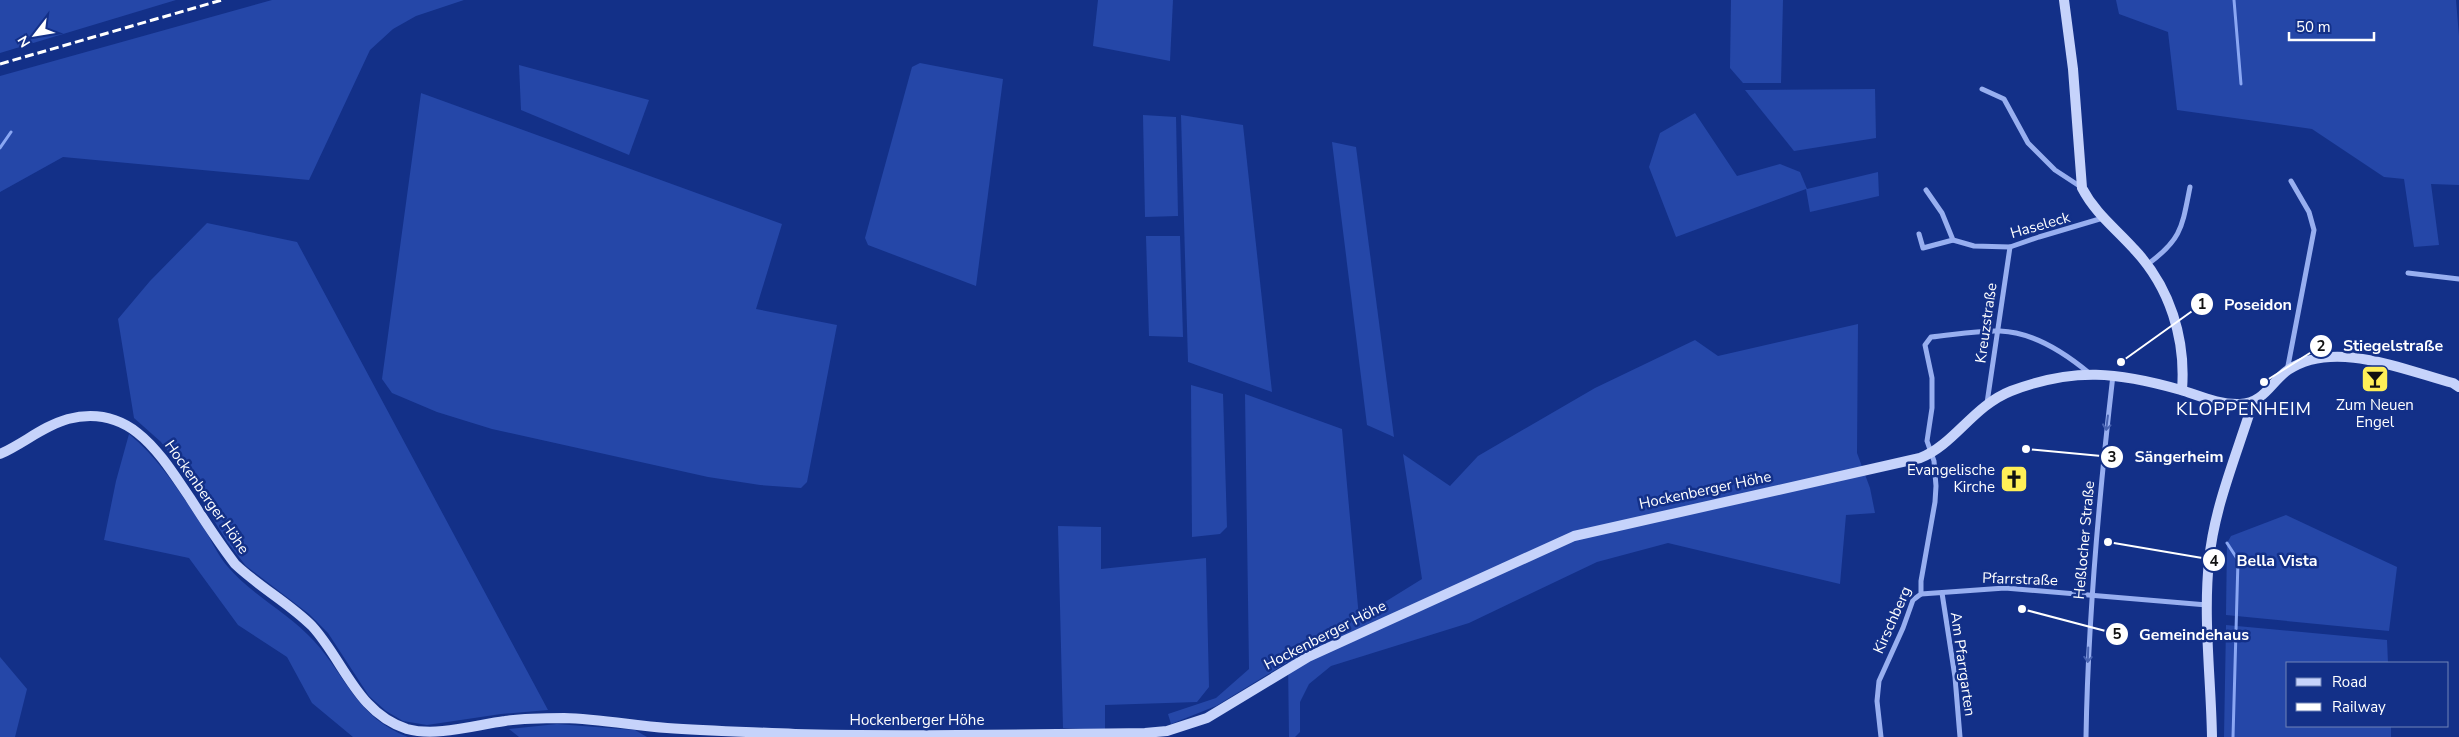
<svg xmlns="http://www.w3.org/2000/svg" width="2459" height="737" font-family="'Nunito Sans',sans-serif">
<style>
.green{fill:#2547a8}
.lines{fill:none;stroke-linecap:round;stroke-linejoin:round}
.stream{stroke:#8aa7f3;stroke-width:3}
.street{stroke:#98aff0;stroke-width:5}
.secondary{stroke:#c6d3fb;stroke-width:10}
.rail{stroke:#fff;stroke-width:3;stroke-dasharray:9 4;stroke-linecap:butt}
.oneway{stroke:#4863b2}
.labels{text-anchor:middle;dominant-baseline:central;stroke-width:5;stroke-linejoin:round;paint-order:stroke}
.street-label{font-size:15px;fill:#fff;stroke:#133088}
.poi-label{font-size:15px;fill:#fff;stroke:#133088}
.quarter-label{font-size:18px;letter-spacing:1px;fill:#fff;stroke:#133088}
.leader{fill:none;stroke:#fff;stroke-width:2}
.callout-dot{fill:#fff;stroke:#133088;stroke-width:2}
.mark-label{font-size:15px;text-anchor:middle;font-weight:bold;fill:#111}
.callout-label{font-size:16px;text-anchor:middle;font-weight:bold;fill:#fff;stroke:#133088;stroke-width:5;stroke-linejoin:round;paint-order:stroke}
</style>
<rect width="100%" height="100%" fill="#133088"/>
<g class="green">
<polygon points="0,0 176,0 0,53"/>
<polygon points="272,0 464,0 416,16 393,29 370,50 309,180 63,157 0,192 0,76"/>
<polygon points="1098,0 1173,0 1170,61 1093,46"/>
<polygon points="1731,0 1783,0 1781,83 1743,83 1730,68"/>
<polygon points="2116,0 2456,0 2459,36 2459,185 2431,184 2439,245 2414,247 2404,179 2384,177 2312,129 2177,110 2168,32 2119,14"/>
<polygon points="920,63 1003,79 976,286 868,245 865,238 912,67"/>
<polygon points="519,65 649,100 629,155 521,110"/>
<polygon points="1875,89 1876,138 1794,151 1745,90"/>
<polygon points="421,93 782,224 756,309 837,325 807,482 801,488 760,485 708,477 492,429 437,412 392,393 382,379"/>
<polygon points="1695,113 1737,176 1780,164 1800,172 1807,189 1878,172 1879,196 1810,212 1806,189 1676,237 1649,167 1660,133"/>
<polygon points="1143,115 1176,117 1178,216 1145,217"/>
<polygon points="1181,115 1243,125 1272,392 1188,362"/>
<polygon points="1332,142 1356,147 1394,437 1367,425"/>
<polygon points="207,223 297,242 548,710 501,714 427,725 403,721 386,711 369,696 328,633 309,614 246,566 228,543 185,474 161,442 134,418 118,319 150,281"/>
<polygon points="1146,236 1180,236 1183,337 1149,336"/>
<polygon points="1858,324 1857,453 1870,488 1875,513 1846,515 1840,584 1668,543 1597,562 1469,623 1331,666 1309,684 1300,702 1300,732 1295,737 1289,737 1288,662 1216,706 1171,724 1168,714 1216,698 1249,669 1245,394 1342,429 1359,618 1422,579 1403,454 1450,486 1478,456 1595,388 1695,340 1718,356"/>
<polygon points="1191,385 1223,394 1227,527 1220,534 1192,537"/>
<path d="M 129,434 C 163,462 184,499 208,535 C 214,546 220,558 228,567 C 253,596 289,613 314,641 C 347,677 356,717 408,737 L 353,737 L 312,703 L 287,657 L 238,625 L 189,558 L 104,540 L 116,481 Z"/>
<polygon points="2286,515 2397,567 2389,631 2226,615 2227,543 2231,536"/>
<polygon points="1058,526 1101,527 1101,569 1206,558 1209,687 1197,702 1105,705 1105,730 1063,728"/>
<polygon points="2226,625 2387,640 2388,663 2288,663 2288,726 2391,726 2391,737 2224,737"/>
<polygon points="0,657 27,689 15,737 0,737"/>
<polygon points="557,724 635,730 647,737 519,737 509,729"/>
</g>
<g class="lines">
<g class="stream">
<polyline points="2234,0 2241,84"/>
<polyline points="0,148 11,132"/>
<polyline points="2227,543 2238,560 2233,737"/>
</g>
<g class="street">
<polyline points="1982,89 2004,99 2028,143 2055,170 2081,187"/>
<polyline points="1926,190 1942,213 1953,240 1974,246 2010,247 2039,237 2103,218"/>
<polyline points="1919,234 1923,248 1953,240"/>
<path d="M 2148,264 C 2182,239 2182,227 2190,187"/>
<polyline points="2408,273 2459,279"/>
<polyline points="2287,371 2314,230 2309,212 2291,181"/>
<polyline points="1987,403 2010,247"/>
<polyline points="1942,593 1955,677 1960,737"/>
<polyline points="1921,594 2005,588 2207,605"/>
<path d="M 1881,737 L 1877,701 L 1879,681 L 1903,628 L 1913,600 L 1921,594 L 1921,581 L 1935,502 L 1936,486 L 1934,461 L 1927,441 L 1932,408 L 1932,378 L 1925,345 L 1931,337 C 1953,335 1977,330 2000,331 C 2032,332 2065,353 2089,373"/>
<path d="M 2086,737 C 2088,616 2099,496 2113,375"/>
</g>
<g class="secondary">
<path d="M 2064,0 L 2073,69 L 2082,188 C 2095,213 2115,228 2134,249 C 2170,287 2186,339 2182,390"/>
<path d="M 0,454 C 23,444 43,426 68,419 C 131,403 160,454 190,498 C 204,520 219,543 235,564 C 259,587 289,603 312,626 C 344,661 357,713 407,729 C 437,737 475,725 505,721 C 524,718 544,718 564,718 C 598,719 632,725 667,728 C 709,731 752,732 795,734 C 911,737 1028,734 1145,733 L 1167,731 L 1207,718 L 1308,657 L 1574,536 L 1920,458 C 1954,445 1973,406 2011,391 C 2074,367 2118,372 2181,390 C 2200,396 2220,405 2240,404 C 2264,403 2271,382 2288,370 C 2334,339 2404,370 2453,383 L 2459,387"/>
<path d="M 2212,737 C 2211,679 2203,618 2209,561 C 2214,507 2237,454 2253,402"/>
</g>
<polyline class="rail" points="0,64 222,0"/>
</g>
<defs><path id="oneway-shaft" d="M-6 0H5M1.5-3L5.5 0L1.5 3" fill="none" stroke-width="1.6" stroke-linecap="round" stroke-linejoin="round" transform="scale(1.25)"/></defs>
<g class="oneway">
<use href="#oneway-shaft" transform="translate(2107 423) rotate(97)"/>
<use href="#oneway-shaft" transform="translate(2088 655) rotate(92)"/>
</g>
<defs>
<g id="bar-square" transform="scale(1.4375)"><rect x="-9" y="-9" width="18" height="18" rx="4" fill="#ffef57" stroke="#133088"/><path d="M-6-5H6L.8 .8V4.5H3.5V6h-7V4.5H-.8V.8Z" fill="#111"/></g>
<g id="church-square" transform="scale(1.4375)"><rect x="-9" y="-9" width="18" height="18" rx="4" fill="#ffef57" stroke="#133088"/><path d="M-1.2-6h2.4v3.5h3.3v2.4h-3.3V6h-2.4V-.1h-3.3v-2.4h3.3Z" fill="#111"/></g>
</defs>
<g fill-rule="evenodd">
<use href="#bar-square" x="2375" y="379"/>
<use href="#church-square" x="2014" y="479"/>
</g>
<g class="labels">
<g class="street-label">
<text transform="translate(2040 225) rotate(-16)">Haseleck</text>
<text transform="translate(1986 323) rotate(-82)">Kreuzstraße</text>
<text transform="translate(1705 490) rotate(-12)">Hockenberger Höhe</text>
<text transform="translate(207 497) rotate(55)">Hockenberger Höhe</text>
<text transform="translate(2084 540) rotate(-85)">Heßlocher Straße</text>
<text transform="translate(2020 579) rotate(2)">Pfarrstraße</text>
<text transform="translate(1892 620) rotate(-66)">Kirschberg</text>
<text transform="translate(1325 635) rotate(-27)">Hockenberger Höhe</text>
<text transform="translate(1963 664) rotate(82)">Am Pfarrgarten</text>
<text x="917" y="720">Hockenberger Höhe</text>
</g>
<g class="poi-label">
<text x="2375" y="405">Zum Neuen<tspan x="2375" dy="17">Engel</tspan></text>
<text x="1995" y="470" text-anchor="end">Evangelische<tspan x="1995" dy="17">Kirche</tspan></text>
</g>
<g class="quarter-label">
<text x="2244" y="409">KLOPPENHEIM</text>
</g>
</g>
<path class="leader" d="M2121 362L2202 304M2264 382L2321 346M2026 449L2112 457M2108 542L2214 560M2022 609L2117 634"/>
<g class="callout-dot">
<circle cx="2121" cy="362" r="5"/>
<circle cx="2264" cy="382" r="5"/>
<circle cx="2026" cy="449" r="5"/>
<circle cx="2108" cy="542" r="5"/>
<circle cx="2022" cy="609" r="5"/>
<circle cx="2202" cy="304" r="12"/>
<circle cx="2321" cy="346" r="12"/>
<circle cx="2112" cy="457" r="12"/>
<circle cx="2214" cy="560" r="12"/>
<circle cx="2117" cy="634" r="12"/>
</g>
<g class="mark-label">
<text x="2202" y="309">1</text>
<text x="2321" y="351">2</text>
<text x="2112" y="462">3</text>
<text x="2214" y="566">4</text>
<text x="2117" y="639">5</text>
</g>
<g class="callout-label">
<text x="2258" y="310">Poseidon</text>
<text x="2393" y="351">Stiegelstraße</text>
<text x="2179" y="462">Sängerheim</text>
<text x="2277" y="566">Bella Vista</text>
<text x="2194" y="640">Gemeindehaus</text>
</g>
<rect x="2286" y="662" width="162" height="65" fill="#133088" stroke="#7183b8"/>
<rect x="2296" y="678" width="25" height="8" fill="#c6d3fb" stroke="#7183b8"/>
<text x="2332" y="687" font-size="15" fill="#ffffff">Road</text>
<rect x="2296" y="703" width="25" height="8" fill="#ffffff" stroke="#7183b8"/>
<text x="2332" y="712" font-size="15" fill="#ffffff">Railway</text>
<g transform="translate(35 35) rotate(239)" stroke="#133088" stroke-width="4" paint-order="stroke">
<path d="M0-4L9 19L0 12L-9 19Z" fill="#ffffff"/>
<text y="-8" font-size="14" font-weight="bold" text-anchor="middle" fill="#ffffff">N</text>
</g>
<path d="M2289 32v8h85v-8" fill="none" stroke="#ffffff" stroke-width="2.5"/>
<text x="2296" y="32" font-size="15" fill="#ffffff" stroke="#133088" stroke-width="4" paint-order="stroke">50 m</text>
</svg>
